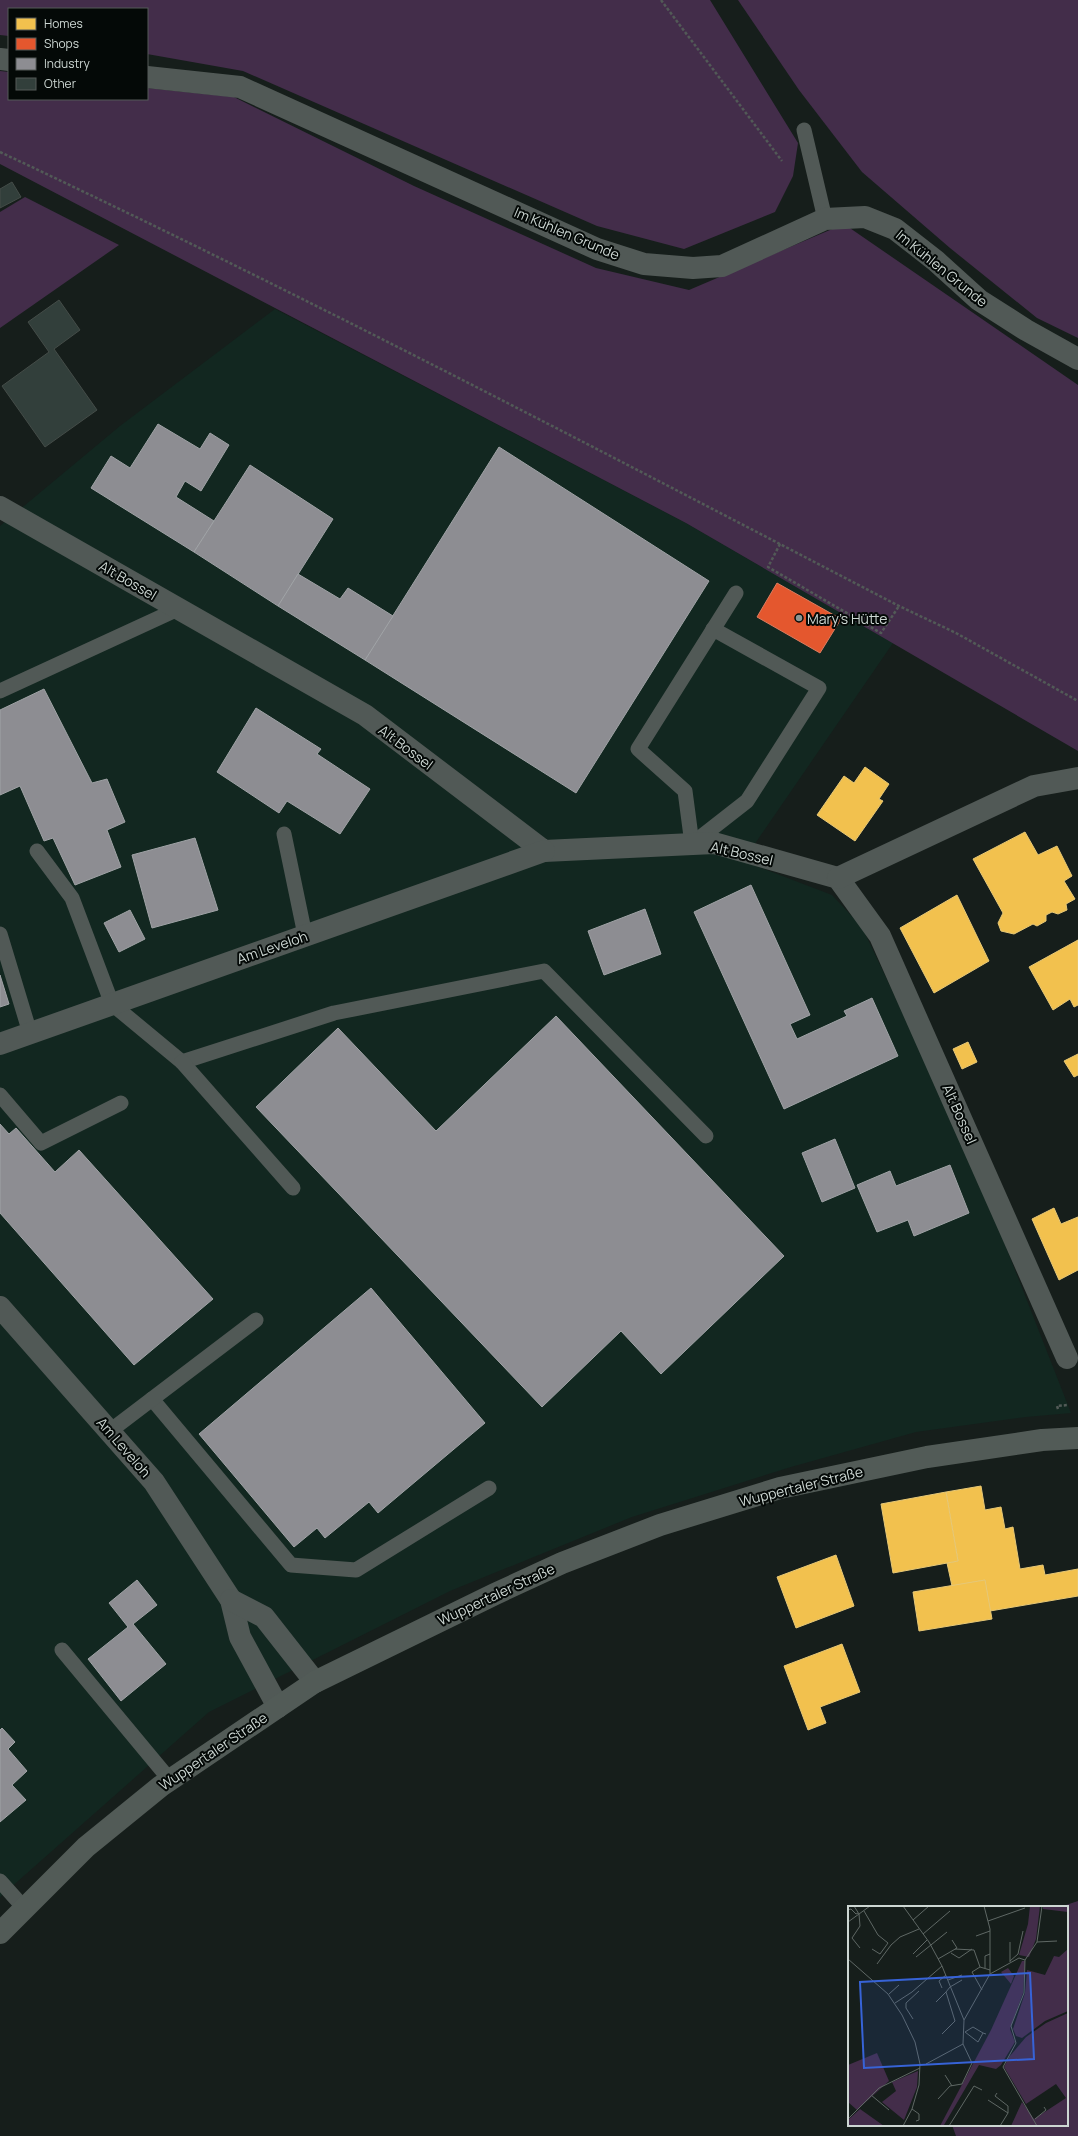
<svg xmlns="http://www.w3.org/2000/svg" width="1078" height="2136" font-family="Manrope,sans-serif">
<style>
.built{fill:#122720}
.green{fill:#432d4a}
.homes{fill:#f2c14e;stroke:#e7c876}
.shops{fill:#e4572e;stroke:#dd7d60}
.industry{fill:#8d8d92;stroke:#a0a3a6}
.building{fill:#323f3b;stroke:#444c48}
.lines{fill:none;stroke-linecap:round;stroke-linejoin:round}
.path{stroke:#525a57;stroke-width:2.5;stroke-dasharray:3 2;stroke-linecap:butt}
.lane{stroke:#515956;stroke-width:15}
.street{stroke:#515956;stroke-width:22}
.secondary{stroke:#525b57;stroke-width:22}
.poi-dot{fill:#8d9693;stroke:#040907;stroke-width:1.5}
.labels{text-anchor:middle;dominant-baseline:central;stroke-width:4;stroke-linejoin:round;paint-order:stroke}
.street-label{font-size:14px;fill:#cdd7d3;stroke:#040907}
.poi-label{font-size:14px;fill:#cdd7d3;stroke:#040907;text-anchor:start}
.inset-road{fill:none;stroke:#5f6865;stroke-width:1}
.view{fill:#3763d7;fill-opacity:0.15;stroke:#3763d7;stroke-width:2}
.inset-edge{fill:none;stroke:#cdd7d3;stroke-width:2}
</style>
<rect width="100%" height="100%" fill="#161e1b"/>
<polygon class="built" points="275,309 686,523 893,643 743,861 832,895 862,927 968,1150 1071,1413 1026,1417 916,1432 791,1467 632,1517 450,1591 209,1712 0,1897 0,526 120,426"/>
<g class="green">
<polygon points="0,0 710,0 798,143 793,176 775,212 684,249 597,226 243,71 147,54 147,9 9,9 9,36 0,35"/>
<polygon points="738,0 1078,0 1078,338 1037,318 950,248 862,172 799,90"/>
<polygon points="0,71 9,72 9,99 147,99 147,88 234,97 414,186 596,268 689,290 844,224 1078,385 1078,751 686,523 0,164"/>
<polygon points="25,197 119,245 0,328 0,212"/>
<polygon points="1078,1901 1078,2136 956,2136 952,2125 1067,2125 1067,1907 1060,1907"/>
</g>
<g class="homes">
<polygon points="865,767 889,784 879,799 883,801 855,841 817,815 844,776 854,783"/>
<polygon points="1025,832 1038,855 1057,846 1072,876 1064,881 1075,899 1066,904 1067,910 1058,914 1052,912 1046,915 1046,921 1037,926 1033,924 1014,934 1001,931 998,923 1003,913 973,859"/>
<polygon points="957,895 989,961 934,993 900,928"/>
<polygon points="1078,940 1078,1005 1074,1007 1070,999 1053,1010 1029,967"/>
<polygon points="968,1042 977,1062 962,1069 953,1049"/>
<polygon points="1078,1054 1078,1075 1074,1077 1064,1061"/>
<polygon points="1054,1208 1061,1224 1078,1217 1078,1270 1059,1280 1032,1219"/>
<polygon points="981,1486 985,1510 1001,1507 1005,1529 1013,1527 1020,1569 1043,1565 1045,1575 1078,1569 1078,1596 990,1611 985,1580 952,1586 947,1563 958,1561 946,1492"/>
<polygon points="946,1492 958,1561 893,1573 881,1504"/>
<polygon points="836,1555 854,1606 796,1628 777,1577"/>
<polygon points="985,1580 992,1619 919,1631 913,1592"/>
<polygon points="842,1644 860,1692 820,1707 826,1723 808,1730 784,1666"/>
</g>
<polygon class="shops" points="777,583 841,619 820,653 757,617"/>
<g class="industry">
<polygon points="158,424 200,449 210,433 229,445 201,491 185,481 176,497 214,521 194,552 91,488 111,456 130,468"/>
<polygon points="499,447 709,581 576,793 365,660"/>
<polygon points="250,465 333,519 278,606 194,552"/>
<polygon points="298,574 340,599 348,588 393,616 365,660 278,606"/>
<polygon points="44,689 92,783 107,779 125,822 107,830 121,867 75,885 53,838 44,841 20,786 0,795 0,710"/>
<polygon points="256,708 321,749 317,754 370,789 340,834 287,801 279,813 217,772"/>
<polygon points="195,838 218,910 152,928 132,855"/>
<polygon points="751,885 810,1015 790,1024 797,1039 847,1016 844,1011 872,998 898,1056 784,1109 694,912"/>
<polygon points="645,909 661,954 604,975 588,931"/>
<polygon points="130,910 145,939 119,952 104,923"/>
<polygon points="0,975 9,1004 0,1007"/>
<polygon points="556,1016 784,1256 661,1374 621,1331 542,1407 256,1107 338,1028 436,1131"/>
<polygon points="0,1124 9,1134 16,1128 55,1172 79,1150 213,1299 134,1365 0,1213"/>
<polygon points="835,1139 855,1188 822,1202 802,1153"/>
<polygon points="950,1165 969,1213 914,1236 908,1220 877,1232 857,1185 890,1171 896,1186"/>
<polygon points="371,1288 485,1423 378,1513 369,1502 325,1538 317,1528 294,1547 199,1434"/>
<polygon points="137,1580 157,1605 133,1624 166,1664 121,1701 88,1659 128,1627 109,1603"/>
<polygon points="2,1728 15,1742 8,1749 27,1771 12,1785 26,1800 0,1822 0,1730"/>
</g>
<g class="building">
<polygon points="12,182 21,197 0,208 0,189"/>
<polygon points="59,300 80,330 54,349 97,410 45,447 2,386 49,352 28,322"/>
</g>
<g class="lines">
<g class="path">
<polyline points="661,0 782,161"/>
<path d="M 0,152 C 304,295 601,451 899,606 L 956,633 L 1078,701"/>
<polyline points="780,544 768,567 881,633 899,606"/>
<polyline points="1058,1409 1057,1406 1068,1405"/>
</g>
<g class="lane">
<polyline points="804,130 825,219"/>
<polyline points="0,691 178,609"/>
<polyline points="284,834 305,935"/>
<polyline points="692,844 747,801 819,688 713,629"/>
<polyline points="692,844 685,791 638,749 736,593"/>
<polyline points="37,851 72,898 112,1004 182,1062 334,1013 544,971 706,1136"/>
<polyline points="0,934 30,1033"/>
<polyline points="182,1062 293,1188"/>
<polyline points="0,1095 41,1143 121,1103"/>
<polyline points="152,1399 291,1565 356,1570 489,1488"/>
<polyline points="110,1431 256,1320"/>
<polyline points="62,1650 170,1780"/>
<polyline points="0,1881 25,1909"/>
</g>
<g class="street">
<polyline points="0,59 9,60"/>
<polyline points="147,77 240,87 597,249 644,264 693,268 722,266 825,219 865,217 895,229 936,261 979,300 1026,330 1078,359"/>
<polyline points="0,507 365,715 544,851 714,843 838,878 880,936 1067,1358"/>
<polyline points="838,878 1034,786 1078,778"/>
<polyline points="0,1044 544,851"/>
<polyline points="0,1307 154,1482 231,1600 240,1637 278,1707"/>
<polyline points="231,1600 264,1617 315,1682"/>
</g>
<polyline class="secondary" points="0,1933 86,1847 161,1786 315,1682 495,1594 562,1563 660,1525 780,1488 927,1457 1042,1440 1078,1438"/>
</g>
<circle class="poi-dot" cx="799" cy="618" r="4"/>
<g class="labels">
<g class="street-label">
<text transform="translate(567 233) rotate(23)">Im Kühlen Grunde</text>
<text transform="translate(942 268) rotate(39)">Im Kühlen Grunde</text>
<text transform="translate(128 580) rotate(30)">Alt Bossel</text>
<text transform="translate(406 747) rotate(37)">Alt Bossel</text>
<text transform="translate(742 853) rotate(13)">Alt Bossel</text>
<text transform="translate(272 947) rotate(-19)">Am Leveloh</text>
<text transform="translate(960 1114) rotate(66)">Alt Bossel</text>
<text transform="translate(124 1447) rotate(49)">Am Leveloh</text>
<text transform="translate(801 1486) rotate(-14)">Wuppertaler Straße</text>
<text transform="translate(496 1594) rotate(-25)">Wuppertaler Straße</text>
<text transform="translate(213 1751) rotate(-34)">Wuppertaler Straße</text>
</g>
<g class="poi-label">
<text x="807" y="618">Mary’s Hütte</text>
</g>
</g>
<g transform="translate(848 1906)">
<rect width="220" height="220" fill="#161e1b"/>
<path d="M 182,0 L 192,0 L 188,33 L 181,51 L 171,49 L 180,18 ZM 195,0 L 220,0 L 220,6 L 195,3 ZM 220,43 L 220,105 L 197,115 L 174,132 L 168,130 L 165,123 L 177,87 L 179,64 L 197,69 L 206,50 L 211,51 ZM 174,55 L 177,55 L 175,87 L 162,123 L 167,136 L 153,159 L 148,163 L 131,159 L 96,219 L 92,220 L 143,124 ZM 160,62 L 166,70 L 163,78 L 153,66 ZM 220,107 L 220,220 L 163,220 L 174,196 L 186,213 L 218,192 L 208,178 L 178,198 L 156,161 L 161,151 L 178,131 L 198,117 ZM 29,147 L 41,175 L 9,204 L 0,196 L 0,159 ZM 70,165 L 69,181 L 56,214 L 34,196 L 48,185 L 44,176 ZM 12,203 L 36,220 L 0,220 L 0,214 Z" fill="#432d4a"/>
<path class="inset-road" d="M 6,0 L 11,8 L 12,20 L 4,32 L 12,42M 55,0 L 81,36 L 94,60 L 116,114M 0,4 L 3,3 L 8,8 L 10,7M 16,5 L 30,29 L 40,37 L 32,48 L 24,43M 65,14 L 81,0M 140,15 L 177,2M 0,16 L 22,0M 75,28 L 102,5M 128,30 L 142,25M 162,36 L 162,56M 189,36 L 194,0M 107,43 L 126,44 L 132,61M 103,47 L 111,52 L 124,43M 65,48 L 79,34M 68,51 L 99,26M 0,53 L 40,88 L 54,109 L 67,136 L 72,158 L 71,179 L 64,203 L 55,220M 90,53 L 109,42 L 104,34M 177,54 L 189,36 L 209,35M 162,55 L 170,48 L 175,25M 29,58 L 43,39 L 52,31 L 71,23M 137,62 L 137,50 L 142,48M 142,68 L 171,52 L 177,54 L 176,87 L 163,120 L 168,137 L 155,161 L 189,220M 100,74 L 114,69M 94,82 L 91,75 L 98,69M 134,84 L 124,66 L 132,61 L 142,64M 41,88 L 51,79M 88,96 L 98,86M 47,97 L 64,86 L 94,60M 65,113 L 58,102 L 58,97 L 71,85M 135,127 L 130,136 L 117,126 L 125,121 L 135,127 L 138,128M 94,128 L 107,115 L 98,86 L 102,81 L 114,74M 78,158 L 115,138 L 116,114 L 142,68 L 142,23 L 136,0M 97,169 L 104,180M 149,187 L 147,190 L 160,200 L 160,207M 23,189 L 41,204M 90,193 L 102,180 L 114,178 L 124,157 L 115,138M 140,194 L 160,207 L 152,220M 64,203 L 71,208 L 71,214 L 68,215M 0,213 L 31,182 L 72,162M 187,213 L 198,204 L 196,201M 101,220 L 126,180 L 134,184"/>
<path class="view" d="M 182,67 L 186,153 L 16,162 L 12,76 Z"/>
<rect width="220" height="220" class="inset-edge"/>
</g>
<rect x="8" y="8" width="140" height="92" fill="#040907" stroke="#545b59"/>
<rect x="16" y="18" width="20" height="12" fill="#f2c14e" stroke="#545b59"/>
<text x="44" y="28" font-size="12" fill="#cdd7d3">Homes</text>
<rect x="16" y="38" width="20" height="12" fill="#e4572e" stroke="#545b59"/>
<text x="44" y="48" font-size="12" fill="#cdd7d3">Shops</text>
<rect x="16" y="58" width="20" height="12" fill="#8d8d92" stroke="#545b59"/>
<text x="44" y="68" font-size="12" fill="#cdd7d3">Industry</text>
<rect x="16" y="78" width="20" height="12" fill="#323f3b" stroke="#545b59"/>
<text x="44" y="88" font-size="12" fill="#cdd7d3">Other</text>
</svg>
